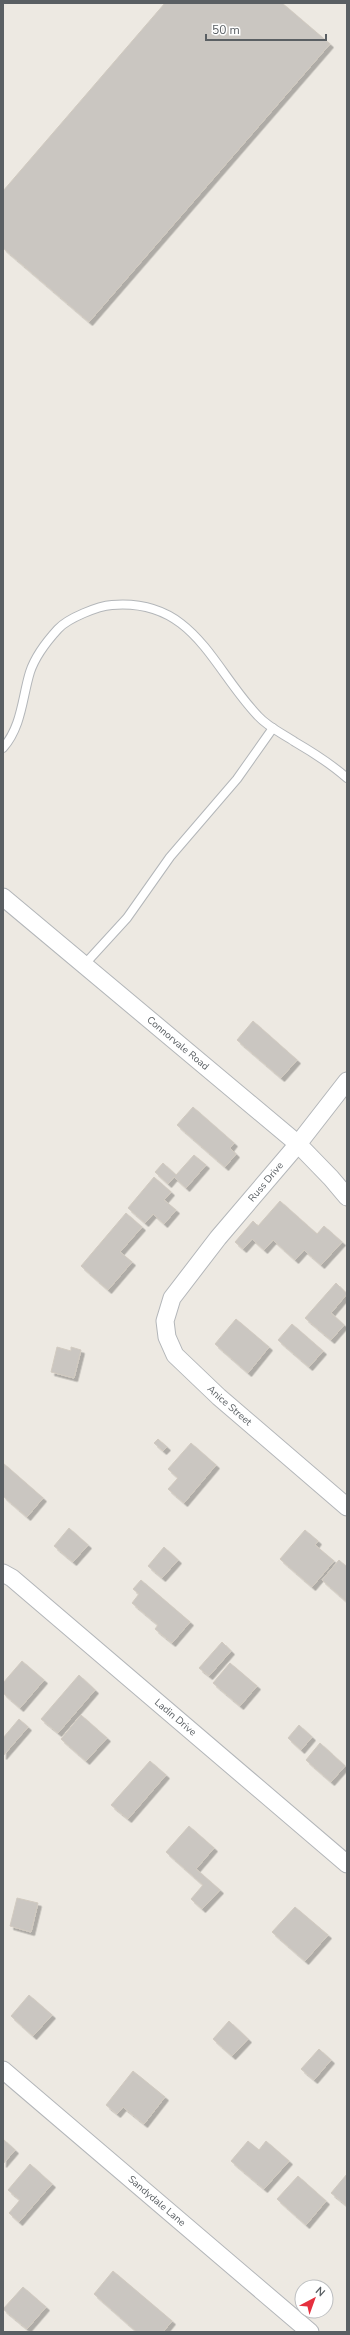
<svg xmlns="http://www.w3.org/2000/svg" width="350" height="2335" font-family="'Nunito Sans',sans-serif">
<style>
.building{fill:#cac6c1;stroke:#d1cac0;filter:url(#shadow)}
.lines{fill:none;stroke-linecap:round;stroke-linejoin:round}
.service-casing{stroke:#b3b6b9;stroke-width:10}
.minor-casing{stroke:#b3b6b9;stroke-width:19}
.service{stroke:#fff;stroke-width:8}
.minor{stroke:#fff;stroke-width:17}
.labels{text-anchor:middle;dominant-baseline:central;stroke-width:3;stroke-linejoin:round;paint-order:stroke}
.street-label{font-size:10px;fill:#5a5f63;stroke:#fff}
</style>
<defs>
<filter id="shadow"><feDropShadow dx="3.5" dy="3.5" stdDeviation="0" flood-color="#0004"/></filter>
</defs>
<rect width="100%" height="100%" fill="#ede9e2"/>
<g class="building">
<polygon points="165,3 282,3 330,44 89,322 3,248 3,191"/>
<polygon points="253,1021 297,1060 281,1078 237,1040"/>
<polygon points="193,1107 234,1143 230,1148 236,1154 225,1167 177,1125"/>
<polygon points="194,1155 206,1165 186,1188 174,1177 168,1184 155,1172 163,1163 176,1175"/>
<polygon points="154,1177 171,1192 164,1200 176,1210 164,1224 153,1214 145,1223 128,1208"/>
<polygon points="280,1201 317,1234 324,1226 342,1242 321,1265 304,1250 295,1260 273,1240 264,1250 252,1239 243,1249 235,1242 253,1221 258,1226"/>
<polygon points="126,1213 142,1227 120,1252 132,1262 108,1290 81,1266"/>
<polygon points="336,1283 347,1294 331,1313 344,1325 331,1340 305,1318"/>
<polygon points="236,1319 269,1347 248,1373 215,1344"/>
<polygon points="292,1324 323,1351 309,1367 278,1340"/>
<polygon points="57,1347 71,1351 71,1347 81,1350 74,1378 51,1372"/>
<polygon points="158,1439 167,1447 163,1451 154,1443"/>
<polygon points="191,1443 216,1465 184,1503 168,1489 178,1478 168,1469"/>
<polygon points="3,1463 43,1498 27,1517 3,1496"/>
<polygon points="69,1528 88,1545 73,1562 54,1546"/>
<polygon points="305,1530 318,1541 315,1545 334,1561 312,1587 280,1559"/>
<polygon points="164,1547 178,1560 162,1578 148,1566"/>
<polygon points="339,1560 347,1567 347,1602 322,1580"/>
<polygon points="141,1580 190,1622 172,1643 155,1629 158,1625 132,1603 139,1594 133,1589"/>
<polygon points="222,1642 231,1651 209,1676 199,1668"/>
<polygon points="22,1661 44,1680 20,1708 3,1693 3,1683"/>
<polygon points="230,1663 257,1686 240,1706 213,1683"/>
<polygon points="79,1675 95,1690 58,1733 41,1719"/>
<polygon points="81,1715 107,1738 86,1761 61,1739"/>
<polygon points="19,1719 28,1727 3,1756 3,1738"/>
<polygon points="299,1725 312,1737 301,1750 288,1738"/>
<polygon points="320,1743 345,1766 331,1782 306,1760"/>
<polygon points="150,1761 166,1775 128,1819 111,1805"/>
<polygon points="189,1826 214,1848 196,1869 220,1890 202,1909 191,1899 203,1885 166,1852"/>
<polygon points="17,1898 38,1903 31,1932 10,1926"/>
<polygon points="295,1907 328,1935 305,1961 272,1932"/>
<polygon points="29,1995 52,2015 33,2036 11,2016"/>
<polygon points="229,2021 248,2039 232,2056 213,2039"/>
<polygon points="319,2049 331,2060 314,2080 301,2069"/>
<polygon points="133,2071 165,2097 144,2124 123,2107 117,2114 106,2105"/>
<polygon points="3,2139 15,2150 3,2164"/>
<polygon points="248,2141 259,2150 266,2141 289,2161 264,2189 231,2161"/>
<polygon points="30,2164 52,2184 19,2222 9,2213 20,2200 8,2190"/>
<polygon points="347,2174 347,2204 346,2205 331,2193"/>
<polygon points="298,2176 326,2201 306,2225 277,2199"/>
<polygon points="113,2271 172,2321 163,2332 137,2332 94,2294"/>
<polygon points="23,2287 46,2307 27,2329 3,2309"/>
</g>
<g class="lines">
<g class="service-casing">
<g id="service">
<path d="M 3,748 C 22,726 22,698 30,672 C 35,657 47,641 58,629 C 68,618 98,606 112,605 C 194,598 212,668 258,716 C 268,727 283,734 295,742 C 314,753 331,764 347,778"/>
<polyline points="84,965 127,918 170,857 237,779 273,728"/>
</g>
</g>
<g class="minor-casing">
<g id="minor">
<path id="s1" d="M 3,897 L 298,1144 L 331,1178 L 347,1197"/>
<path id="s2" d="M 347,1081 L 298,1144 L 218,1238 L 172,1298 L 165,1321 L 167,1337 L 175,1355 L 219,1397 L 347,1507"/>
<path id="s3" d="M 3,1573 L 12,1578 L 347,1864"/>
<path id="s4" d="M 3,2070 L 310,2332"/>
</g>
</g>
<use href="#service" class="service"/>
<use href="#minor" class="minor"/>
</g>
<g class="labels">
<g class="street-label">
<text stroke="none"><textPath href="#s1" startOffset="228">Connorvale Road</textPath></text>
<text transform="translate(266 1182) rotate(-50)">Russ Drive</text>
<text stroke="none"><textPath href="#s2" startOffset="413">Anice Street</textPath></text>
<text stroke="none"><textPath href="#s3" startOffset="225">Ladin Drive</textPath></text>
<text stroke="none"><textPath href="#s4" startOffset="202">Sandydale Lane</textPath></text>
</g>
</g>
<rect width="350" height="2335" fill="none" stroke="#5a5f63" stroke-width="8"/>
<g transform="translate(314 2299) rotate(41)"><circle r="19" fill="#ffffff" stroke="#bdbfc1"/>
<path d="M0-3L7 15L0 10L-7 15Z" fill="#e5303e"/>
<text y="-6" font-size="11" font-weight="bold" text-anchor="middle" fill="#5a5f63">N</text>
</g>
<path d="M206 34v6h120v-6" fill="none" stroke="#5a5f63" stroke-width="2"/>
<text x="212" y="34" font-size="12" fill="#5a5f63" stroke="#ffffff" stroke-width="3" paint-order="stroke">50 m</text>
</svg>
